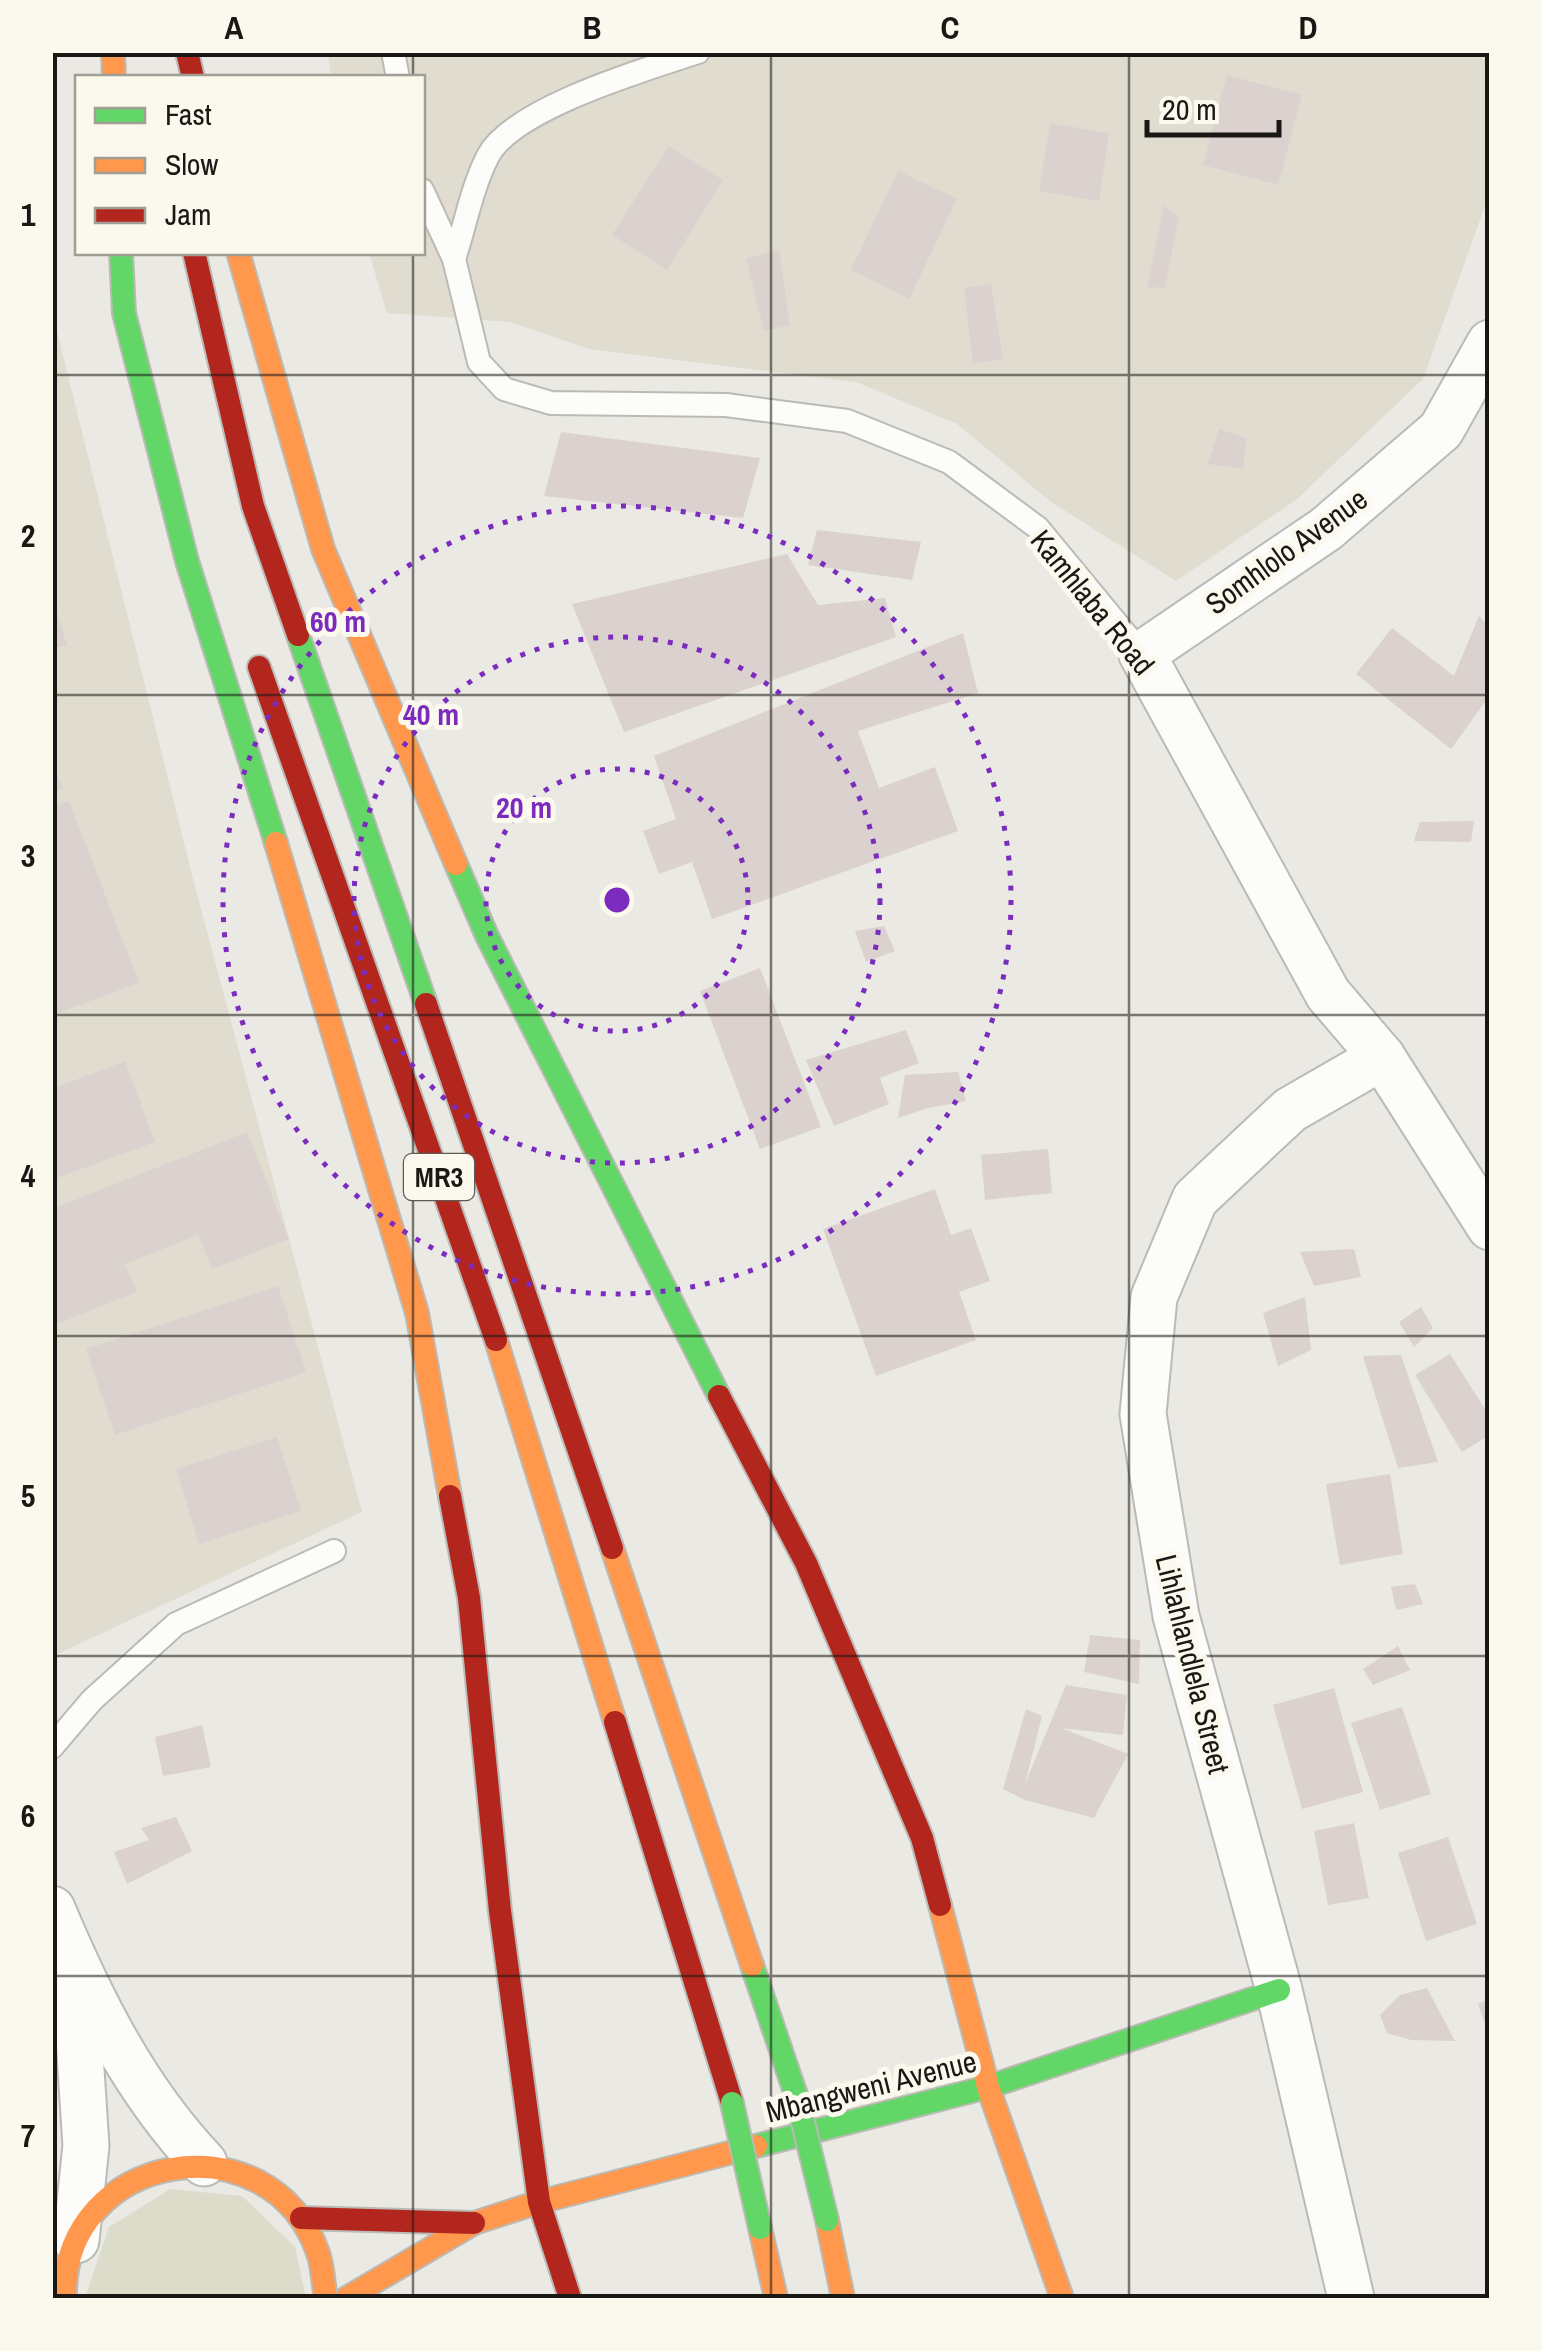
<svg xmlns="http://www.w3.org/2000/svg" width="1542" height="2351" font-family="'Archivo Narrow',sans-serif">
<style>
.built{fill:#e0ddd0}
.green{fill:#dcdcca}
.building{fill:#dbd1ce}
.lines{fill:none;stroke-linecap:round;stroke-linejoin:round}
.lane-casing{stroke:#bbbab5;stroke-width:26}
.street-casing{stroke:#bbbab5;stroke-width:49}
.fast-casing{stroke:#bbbab5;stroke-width:26}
.slow-casing{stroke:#bbbab5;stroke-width:26}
.jam-casing{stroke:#bbbab5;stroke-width:26}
.lane{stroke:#fcfcfb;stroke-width:22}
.street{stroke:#fcfcfb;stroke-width:45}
.fast{stroke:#63d668;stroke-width:22}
.slow{stroke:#ff974d;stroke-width:22}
.jam{stroke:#b3261e;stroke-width:22}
.fast-bridge-casing{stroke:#bbbab5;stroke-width:26;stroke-linecap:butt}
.fast-bridge{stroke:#63d668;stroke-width:22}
.grid{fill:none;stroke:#191814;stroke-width:2.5;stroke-opacity:0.55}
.ring{fill:none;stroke:#7b2cbf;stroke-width:5;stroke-dasharray:5 10}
.labels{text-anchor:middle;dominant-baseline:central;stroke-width:10;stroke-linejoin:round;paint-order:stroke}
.shield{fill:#fbf8ed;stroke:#5d5b55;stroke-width:2.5}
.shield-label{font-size:28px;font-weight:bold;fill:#191814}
.street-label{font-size:30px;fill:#191814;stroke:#fbf8ed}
.centre{fill:#7b2cbf;stroke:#fbf8ed;stroke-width:5}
.ring-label{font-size:30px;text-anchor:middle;font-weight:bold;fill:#7b2cbf;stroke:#fbf8ed;stroke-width:10;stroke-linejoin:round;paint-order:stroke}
.neatline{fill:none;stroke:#191814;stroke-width:4}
.grid-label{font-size:32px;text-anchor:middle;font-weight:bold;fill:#191814}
</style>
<rect width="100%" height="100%" fill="#eae9e3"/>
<g class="built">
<polygon points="328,53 1489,53 1489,195 1423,379 1296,500 1176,581 1051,502 957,424 856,382 589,349 510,322 387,313 369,253 422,252 422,78 331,77"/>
<polygon points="52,311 193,879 362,1512 53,1656"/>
</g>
<polygon class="green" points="170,2189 242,2196 295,2247 306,2298 85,2298 109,2227"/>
<g class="building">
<polygon points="1227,75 1302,95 1278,185 1203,165"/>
<polygon points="1050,123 1109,133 1099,201 1039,191"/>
<polygon points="669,146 723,180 667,270 612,235"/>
<polygon points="898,171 957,199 909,299 851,270"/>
<polygon points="1164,205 1179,217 1165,288 1147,287"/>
<polygon points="779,250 790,325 764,331 746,258"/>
<polygon points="991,284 1003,359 973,364 964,288"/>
<polygon points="1219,429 1247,438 1243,469 1208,464"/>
<polygon points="561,432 760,458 743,518 544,496"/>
<polygon points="817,530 921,542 912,580 808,565"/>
<polygon points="787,554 818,605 885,598 896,637 624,732 572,604"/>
<polygon points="52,597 67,645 52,649"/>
<polygon points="1479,616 1490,628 1490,695 1451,749 1356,674 1392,628 1454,676"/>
<polygon points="963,633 978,693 858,731 879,788 935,767 958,831 712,919 692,862 659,874 643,831 676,819 654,756"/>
<polygon points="52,765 63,788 52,792"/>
<polygon points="69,801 139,983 52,1015 52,807"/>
<polygon points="1474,821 1471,842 1414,841 1420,822"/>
<polygon points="884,926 895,951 866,962 855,931"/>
<polygon points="760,968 821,1127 760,1149 700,991"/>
<polygon points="906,1030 919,1063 880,1078 889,1104 834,1126 806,1060"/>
<polygon points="125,1061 155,1142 57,1178 52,1166 52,1089"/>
<polygon points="958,1072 966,1101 928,1108 898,1118 905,1075"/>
<polygon points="247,1132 289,1239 212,1269 198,1235 125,1264 137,1292 52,1326 52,1209"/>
<polygon points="1048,1149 1052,1193 985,1200 981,1155"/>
<polygon points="935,1189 951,1235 971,1228 990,1281 959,1292 976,1340 876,1376 823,1229"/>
<polygon points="1354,1249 1361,1277 1314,1286 1300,1252"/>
<polygon points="278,1286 306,1372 115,1435 86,1349"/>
<polygon points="1305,1297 1311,1350 1278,1366 1263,1313"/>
<polygon points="1421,1307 1433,1328 1414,1347 1399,1322"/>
<polygon points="1450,1354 1490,1417 1490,1435 1462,1452 1415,1375"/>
<polygon points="1401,1355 1438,1462 1398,1468 1363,1356"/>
<polygon points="277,1437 301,1511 199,1544 176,1469"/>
<polygon points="1390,1474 1403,1554 1340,1565 1326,1484"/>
<polygon points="1415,1584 1423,1604 1396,1610 1391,1587"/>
<polygon points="1090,1635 1140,1640 1139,1684 1084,1672"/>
<polygon points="1398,1646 1410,1670 1373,1685 1363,1669"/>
<polygon points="1066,1685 1127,1695 1123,1735 1061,1728 1128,1754 1094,1818 1025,1800 1003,1789 1026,1709 1042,1716 1025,1784"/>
<polygon points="1334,1688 1363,1792 1302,1809 1273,1705"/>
<polygon points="1402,1707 1431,1794 1380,1810 1351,1723"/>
<polygon points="202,1725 211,1767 163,1776 155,1737"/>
<polygon points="176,1817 192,1851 127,1884 114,1852 149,1840 141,1828"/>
<polygon points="1354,1823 1369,1898 1328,1905 1314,1831"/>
<polygon points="1448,1837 1477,1924 1426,1941 1398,1853"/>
<polygon points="1427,1988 1455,2041 1411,2040 1387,2033 1380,2015 1400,1995"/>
<polygon points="1490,1998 1490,2035 1489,2035 1478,2004"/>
</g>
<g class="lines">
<g class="lane-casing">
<g id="lane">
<polyline points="393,52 398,78"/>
<polyline points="422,190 454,259 479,362 504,389 551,403 726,405 847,421 949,462 1038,528 1142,654"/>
<path d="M 454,259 C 465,226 472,187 488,156 C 513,108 647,69 698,52"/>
<polyline points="52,1747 92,1700 176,1624 334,1551"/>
</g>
</g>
<g class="street-casing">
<g id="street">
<polyline points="1490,343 1441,430 1326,529 1142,654 1328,994 1382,1057 1490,1227"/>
<path d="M 52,1909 C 91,2002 135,2090 204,2163"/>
<polyline points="75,1977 86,2146 76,2240"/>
<polyline points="1351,2298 1279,1990 1176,1616 1143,1414 1154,1297 1195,1199 1290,1110 1382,1057"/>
</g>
</g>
<g class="fast-casing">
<g id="fast">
<polyline points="121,252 124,313 187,561 276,843"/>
<polyline points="298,635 426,1004"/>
<polyline points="456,864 487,936 719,1396"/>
<polyline points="752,1965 797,2098"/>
<polyline points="756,2146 988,2087 1279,1990"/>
</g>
</g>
<g class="slow-casing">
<g id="slow">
<polyline points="113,52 114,78"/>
<polyline points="238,252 323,549 456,864"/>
<polyline points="276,843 417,1313 450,1496"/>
<polyline points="496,1340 615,1722"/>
<polyline points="612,1548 752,1965"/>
<polyline points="940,1905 988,2087 1062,2298"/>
<polyline points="827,2220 843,2298"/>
<polyline points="760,2228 776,2298"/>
<path d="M 65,2298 C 61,2152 270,2115 318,2253 C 323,2266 323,2284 326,2298"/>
<polyline points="347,2298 474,2223 539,2202 756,2146"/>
</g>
</g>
<g class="jam-casing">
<g id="jam">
<polyline points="187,52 193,78"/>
<polyline points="194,252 253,506 298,635"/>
<polyline points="259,667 496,1340"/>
<polyline points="426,1004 612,1548"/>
<polyline points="719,1396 806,1563 922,1838 940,1905"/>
<polyline points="450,1496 469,1598 500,1911 539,2202 570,2298"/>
<polyline points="615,1722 732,2103"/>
<polyline points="301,2218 474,2223"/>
</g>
</g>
<use href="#lane" class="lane"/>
<use href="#street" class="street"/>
<use href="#fast" class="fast"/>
<use href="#slow" class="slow"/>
<use href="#jam" class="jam"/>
<g class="fast-bridge-casing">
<g id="fast-bridge">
<polyline points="797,2098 827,2220"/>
<polyline points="732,2103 760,2228"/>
</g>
</g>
<use href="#fast-bridge" class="fast-bridge"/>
</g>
<path class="grid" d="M 413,52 L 413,78M 771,52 L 771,2298M 1129,52 L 1129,2298M 413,252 L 413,2298M 52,375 L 1490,375M 52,695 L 1490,695M 52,1015 L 1490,1015M 52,1336 L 1490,1336M 52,1656 L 1490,1656M 52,1976 L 1490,1976"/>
<g class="ring">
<circle cx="617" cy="900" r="131"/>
<circle cx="617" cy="900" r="263"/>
<circle cx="617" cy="900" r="394"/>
</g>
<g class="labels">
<rect class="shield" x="404" y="1154" width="70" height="46" rx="8"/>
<g class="shield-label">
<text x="439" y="1177">MR3</text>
</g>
<g class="street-label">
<text transform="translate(1286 551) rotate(-36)">Somhlolo Avenue</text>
<text transform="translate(1093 602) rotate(51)">Kamhlaba Road</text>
<text transform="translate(1193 1664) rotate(76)">Lihlahlandlela Street</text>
<text transform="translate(871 2086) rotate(-14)">Mbangweni Avenue</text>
</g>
</g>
<circle cx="617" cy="900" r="15" class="centre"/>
<g class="ring-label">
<text x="338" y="632">60 m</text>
<text x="431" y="725">40 m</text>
<text x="524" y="818">20 m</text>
</g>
<rect width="1542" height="2351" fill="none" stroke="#fbf8ed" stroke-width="110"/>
<rect x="75" y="75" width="350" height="180" fill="#fbf8ed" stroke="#a19e96" stroke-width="2.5"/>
<rect x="95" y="108" width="50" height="15" fill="#63d668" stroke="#a19e96" stroke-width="2.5"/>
<text x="165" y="125" font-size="30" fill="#191814">Fast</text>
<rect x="95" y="158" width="50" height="15" fill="#ff974d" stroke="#a19e96" stroke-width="2.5"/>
<text x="165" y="175" font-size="30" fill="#191814">Slow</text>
<rect x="95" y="208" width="50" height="15" fill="#b3261e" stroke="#a19e96" stroke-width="2.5"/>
<text x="165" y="225" font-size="30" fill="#191814">Jam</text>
<path d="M1147 120v15h132v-15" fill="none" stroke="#191814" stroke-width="5"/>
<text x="1162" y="120" font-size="30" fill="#191814" stroke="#fbf8ed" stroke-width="8" paint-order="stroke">20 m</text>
<rect x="55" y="55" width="1432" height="2241" class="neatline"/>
<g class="grid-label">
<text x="234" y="39">A</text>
<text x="592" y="39">B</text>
<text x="950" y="39">C</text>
<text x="1308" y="39">D</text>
<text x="28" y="226">1</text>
<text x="28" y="547">2</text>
<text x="28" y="867">3</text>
<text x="28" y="1187">4</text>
<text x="28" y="1507">5</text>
<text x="28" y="1827">6</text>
<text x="28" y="2147">7</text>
</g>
</svg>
